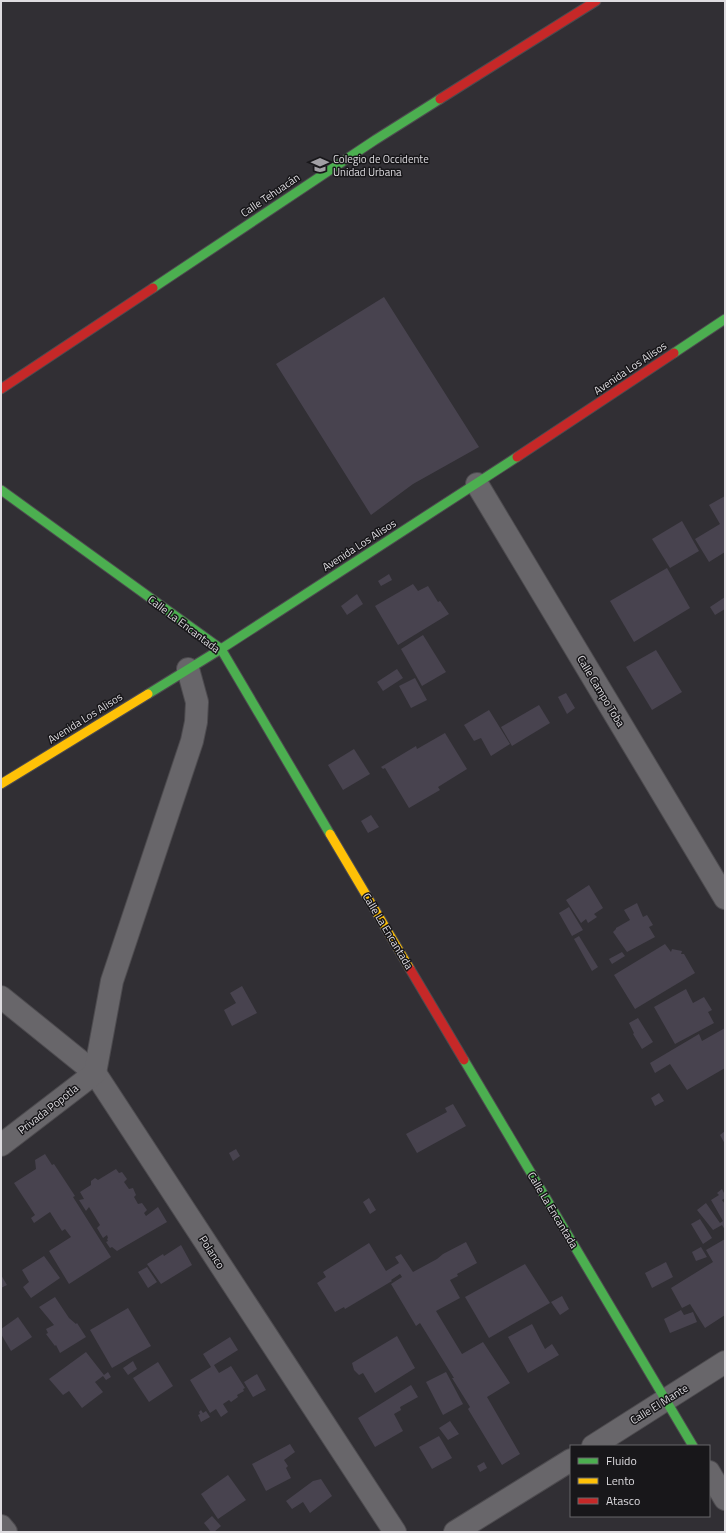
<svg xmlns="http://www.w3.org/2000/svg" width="726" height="1533" font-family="'Titillium Web',sans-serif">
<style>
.building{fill:#48434f}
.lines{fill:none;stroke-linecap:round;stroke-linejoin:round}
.street-casing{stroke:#4d4b4f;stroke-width:24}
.fast-casing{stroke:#4d4b4f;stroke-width:11}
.slow-casing{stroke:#4d4b4f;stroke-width:11}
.jam-casing{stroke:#4d4b4f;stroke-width:11}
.street{stroke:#68666a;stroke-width:22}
.fast{stroke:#4caf50;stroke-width:9}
.slow{stroke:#ffc107;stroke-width:9}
.jam{stroke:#c62828;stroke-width:9}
.labels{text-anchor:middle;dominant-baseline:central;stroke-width:3;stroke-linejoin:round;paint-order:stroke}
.poi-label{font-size:11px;fill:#dedce0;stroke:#18171a;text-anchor:start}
.street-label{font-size:11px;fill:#dedce0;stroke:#18171a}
</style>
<rect width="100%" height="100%" fill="#312f34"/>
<g class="building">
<polygon points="384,297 479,447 413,484 371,515 276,364"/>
<polygon points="725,496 725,552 709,562 695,539 720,524 709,505"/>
<polygon points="682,521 699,551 670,568 652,539"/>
<polygon points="667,568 690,608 634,642 610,601"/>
<polygon points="389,574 392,580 381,586 378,581"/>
<polygon points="413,584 418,591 428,586 438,602 440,601 449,614 398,645 375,606"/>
<polygon points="357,594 363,604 347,615 341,606"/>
<polygon points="725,597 725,609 715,615 710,607"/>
<polygon points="423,635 446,672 422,686 401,649"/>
<polygon points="656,650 682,692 652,710 626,667"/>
<polygon points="397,669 403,678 383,691 377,682"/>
<polygon points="415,678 427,700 411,708 399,686"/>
<polygon points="566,693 575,708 567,714 558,697"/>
<polygon points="539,705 550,723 512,746 501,727"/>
<polygon points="489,710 510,744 491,756 481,738 474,741 464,725"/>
<polygon points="445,733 467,769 438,787 440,790 409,808 385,768 383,769 381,767 416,746 417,749"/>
<polygon points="354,749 370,774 343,790 328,765"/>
<polygon points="371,815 379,827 368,833 361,821"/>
<polygon points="589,885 603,908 594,914 597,917 588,923 586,919 581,923 566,900"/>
<polygon points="637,903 643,917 647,915 653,925 649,927 655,937 627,952 613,932 616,929 616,928 630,920 624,910"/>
<polygon points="569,907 583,930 572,936 559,913"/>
<polygon points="579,936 598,967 592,971 574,939"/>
<polygon points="665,944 671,952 672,949 682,951 681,954 684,954 695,973 635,1009 614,975"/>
<polygon points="622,952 625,956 612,964 609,959"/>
<polygon points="242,986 257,1013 232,1026 224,1010 236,1003 230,993"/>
<polygon points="686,989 693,1003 704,997 712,1010 708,1012 714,1023 675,1044 654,1007"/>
<polygon points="638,1018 653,1042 642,1049 633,1034 634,1033 629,1023"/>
<polygon points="725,1028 725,1068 687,1090 670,1064 655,1073 650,1063 699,1034 702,1041"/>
<polygon points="659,1093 664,1101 655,1106 651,1098"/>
<polygon points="453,1104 466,1126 417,1153 406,1134 447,1112 445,1108"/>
<polygon points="725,1131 725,1144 720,1135"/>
<polygon points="236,1149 240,1156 233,1161 229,1153"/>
<polygon points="45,1154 52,1165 54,1164 75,1196 73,1197 111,1257 69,1284 49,1251 71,1237 65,1229 62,1231 50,1212 34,1223 31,1218 35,1215 14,1183 36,1169 35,1160"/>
<polygon points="116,1169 119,1173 122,1172 127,1179 124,1182 129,1189 133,1188 136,1195 134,1197 138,1204 142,1203 147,1210 144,1213 146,1216 158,1207 167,1222 117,1251 112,1247 110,1248 106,1242 108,1241 107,1239 108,1238 107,1235 103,1238 97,1228 100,1225 89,1207 86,1211 79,1200 84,1199 80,1192 91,1185 91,1181 95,1178 98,1180"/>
<polygon points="722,1189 725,1195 725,1198 722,1200 725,1204 725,1230 722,1225 713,1230 697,1210 706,1203 720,1223 723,1221 711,1200 719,1195 717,1193"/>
<polygon points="369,1198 376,1210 370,1214 363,1202"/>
<polygon points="700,1219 712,1238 703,1244 691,1224"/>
<polygon points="725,1239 725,1315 705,1328 690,1304 682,1308 671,1288 713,1262 706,1250"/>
<polygon points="466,1242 477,1263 457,1274 458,1276 450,1280 460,1298 436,1311 462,1354 483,1342 510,1383 487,1397 520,1454 502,1465 468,1409 470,1407 452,1378 454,1378 420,1323 416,1326 391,1284 402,1277 400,1274 391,1280 392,1281 345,1309 344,1307 335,1312 317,1283 326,1277 323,1272 369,1243 386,1271 399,1263 395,1257 401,1254 413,1272 437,1259 443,1254"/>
<polygon points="181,1245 192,1265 161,1284 147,1264 163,1254 164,1256"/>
<polygon points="701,1247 707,1257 696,1261 692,1252"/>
<polygon points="44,1256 60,1278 31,1298 23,1287 29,1282 22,1270"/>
<polygon points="666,1262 673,1277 652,1288 645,1273"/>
<polygon points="525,1264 550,1303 489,1338 465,1297"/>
<polygon points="147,1267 157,1282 148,1288 138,1272"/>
<polygon points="1,1275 7,1285 1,1288"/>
<polygon points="562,1296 569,1309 560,1315 551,1302"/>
<polygon points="55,1297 69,1318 76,1324 77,1323 86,1337 60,1353 56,1345 55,1346 46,1334 48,1333 46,1329 54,1325 39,1307"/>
<polygon points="128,1308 151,1346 112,1368 90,1330"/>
<polygon points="681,1310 684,1315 693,1312 697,1322 670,1333 664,1319"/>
<polygon points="18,1317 32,1337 11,1351 1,1334 1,1329"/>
<polygon points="532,1324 545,1349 552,1344 559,1355 528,1373 508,1337"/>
<polygon points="397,1336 415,1368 375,1393 363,1373 359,1375 354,1370 352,1363"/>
<polygon points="230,1337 238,1350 214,1365 219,1373 231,1366 245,1388 243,1389 244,1391 237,1395 238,1397 231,1402 229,1400 223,1404 228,1412 221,1417 216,1409 210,1413 190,1380 211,1367 203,1354"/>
<polygon points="86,1352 104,1375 108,1372 111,1377 106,1380 103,1376 95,1382 103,1392 82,1408 69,1391 63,1395 49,1379"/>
<polygon points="133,1361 137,1369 128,1375 123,1368"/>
<polygon points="158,1362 173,1386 149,1402 133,1378"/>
<polygon points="446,1372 463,1404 443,1415 426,1382"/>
<polygon points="257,1374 266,1390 253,1397 244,1382"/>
<polygon points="411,1385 418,1397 400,1407 401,1410 394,1414 403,1431 375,1447 358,1418"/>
<polygon points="201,1410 203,1413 206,1411 210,1417 201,1422 198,1415 200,1414 199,1412"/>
<polygon points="450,1421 459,1434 448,1440 439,1428"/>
<polygon points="439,1436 452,1458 432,1469 419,1447"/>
<polygon points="290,1444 295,1452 284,1460 288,1466 286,1468 291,1478 266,1491 252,1464"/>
<polygon points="484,1462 487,1468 480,1472 477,1466"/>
<polygon points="228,1475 246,1500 218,1519 201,1494"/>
<polygon points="321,1479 332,1496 310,1513 303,1502 292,1509 286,1501 313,1481"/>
<polygon points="212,1516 221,1526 214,1532 211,1532 204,1523"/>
</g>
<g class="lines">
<g class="street-casing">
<g id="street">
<polyline points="477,484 725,898"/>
<polyline points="1,997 95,1073 395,1532"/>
<polyline points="1,1145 95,1073 112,981 192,741 196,722 197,702 188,669"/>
<polyline points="593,1446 725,1362"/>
<polyline points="709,1472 725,1499"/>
<polyline points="1,1526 6,1532"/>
<polyline points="455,1532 571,1460"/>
</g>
</g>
<g class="fast-casing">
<g id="fast">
<polyline points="153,288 375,140 440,99"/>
<polyline points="674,353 725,319"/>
<polyline points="1,490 221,649 330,834"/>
<polyline points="148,694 221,649 517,457"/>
<polyline points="464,1060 693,1446"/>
</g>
</g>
<g class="slow-casing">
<g id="slow">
<polyline points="1,784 148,694"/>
<polyline points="330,834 410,969"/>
</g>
</g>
<g class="jam-casing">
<g id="jam">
<polyline points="440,99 596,1"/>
<polyline points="1,389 153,288"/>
<polyline points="517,457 674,353"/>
<polyline points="410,969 464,1060"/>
</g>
</g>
<use href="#street" class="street"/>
<use href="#fast" class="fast"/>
<use href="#slow" class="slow"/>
<use href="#jam" class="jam"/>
</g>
<defs>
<g id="school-bare" transform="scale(1.38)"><path d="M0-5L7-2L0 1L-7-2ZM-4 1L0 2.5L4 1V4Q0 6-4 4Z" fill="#a19fa4" stroke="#18171a" stroke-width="2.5" paint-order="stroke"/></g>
</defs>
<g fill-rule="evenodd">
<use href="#school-bare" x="320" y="165"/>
</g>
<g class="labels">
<g class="poi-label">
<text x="333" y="159">Colegio de Occidente<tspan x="333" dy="13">Unidad Urbana</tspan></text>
</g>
<g class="street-label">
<text transform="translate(270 195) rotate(-34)">Calle Tehuacán</text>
<text transform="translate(630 368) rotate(-34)">Avenida Los Alisos</text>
<text transform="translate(359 545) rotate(-33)">Avenida Los Alisos</text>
<text transform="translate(184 624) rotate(37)">Calle La Encantada</text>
<text transform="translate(601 691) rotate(59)">Calle Campo Toba</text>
<text transform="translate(85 718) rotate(-32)">Avenida Los Alisos</text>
<text transform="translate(388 931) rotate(59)">Calle La Encantada</text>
<text transform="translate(48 1109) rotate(-38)">Privada Popotla</text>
<text transform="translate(553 1210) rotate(59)">Calle La Encantada</text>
<text transform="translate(212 1252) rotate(57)">Polanco</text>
<text transform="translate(659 1404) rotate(-32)">Calle El Mante</text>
</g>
</g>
<rect width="726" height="1533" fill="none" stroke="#dedce0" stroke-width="4"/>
<rect x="570" y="1445" width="140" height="72" fill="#18171a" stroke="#676669"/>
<rect x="578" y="1458" width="20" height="6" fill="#4caf50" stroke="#676669"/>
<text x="606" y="1465" font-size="12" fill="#dedce0">Fluido</text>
<rect x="578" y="1478" width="20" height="6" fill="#ffc107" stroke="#676669"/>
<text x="606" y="1485" font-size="12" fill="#dedce0">Lento</text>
<rect x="578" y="1498" width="20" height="6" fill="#c62828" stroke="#676669"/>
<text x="606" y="1505" font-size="12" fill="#dedce0">Atasco</text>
</svg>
